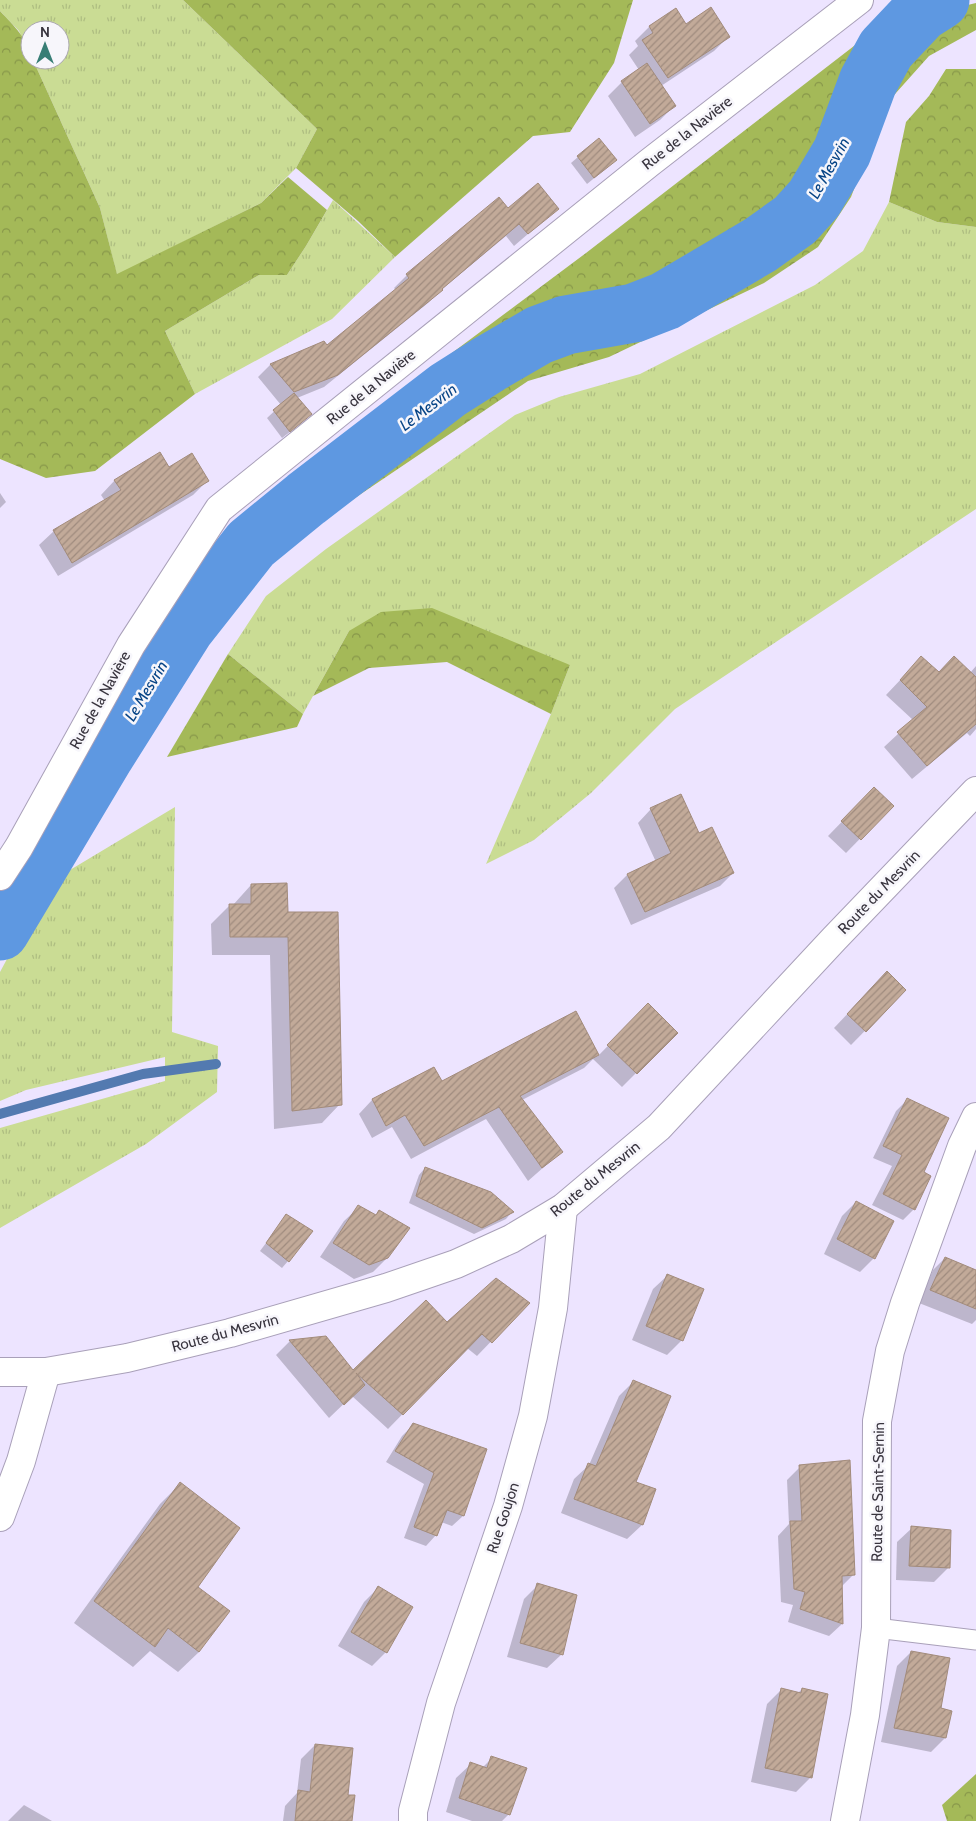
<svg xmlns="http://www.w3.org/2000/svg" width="976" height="1821" font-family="Cabin,sans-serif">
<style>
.grass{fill:url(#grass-tufts)}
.forest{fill:url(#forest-crowns)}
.shadow{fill:#0003}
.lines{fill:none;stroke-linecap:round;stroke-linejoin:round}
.stream{stroke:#537ab0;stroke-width:10}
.river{stroke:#5e98e1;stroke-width:59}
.building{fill:url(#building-hatch);stroke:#a28b7b}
.lane-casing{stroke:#a9a0b9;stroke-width:21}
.street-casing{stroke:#a9a0b9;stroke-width:30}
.secondary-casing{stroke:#a9a0b9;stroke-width:30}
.lane{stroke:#fff;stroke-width:19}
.street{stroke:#fff;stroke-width:28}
.secondary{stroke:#fff;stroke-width:28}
.labels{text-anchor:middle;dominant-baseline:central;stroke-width:5;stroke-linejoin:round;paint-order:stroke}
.street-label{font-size:15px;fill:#38343e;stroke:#f7f6fb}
.water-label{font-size:16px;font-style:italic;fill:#074486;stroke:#f7f6fb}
</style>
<defs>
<pattern id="grass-tufts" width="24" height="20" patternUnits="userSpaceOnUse" patternTransform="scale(1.25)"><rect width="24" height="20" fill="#cadc94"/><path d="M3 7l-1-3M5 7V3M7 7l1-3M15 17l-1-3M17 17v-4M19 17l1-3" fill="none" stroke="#aebd81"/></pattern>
<pattern id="forest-crowns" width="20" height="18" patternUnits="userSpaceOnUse" patternTransform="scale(1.25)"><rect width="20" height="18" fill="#a4b958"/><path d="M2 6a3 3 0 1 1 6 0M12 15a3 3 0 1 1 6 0" fill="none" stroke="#87974a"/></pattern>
<pattern id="building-hatch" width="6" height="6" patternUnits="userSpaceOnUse" patternTransform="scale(1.25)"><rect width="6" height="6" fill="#c2aa99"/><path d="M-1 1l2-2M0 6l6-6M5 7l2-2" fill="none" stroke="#9f8b7e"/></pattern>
</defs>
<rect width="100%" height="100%" fill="#ede4ff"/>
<g class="grass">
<polygon points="0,0 183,0 317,129 296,168 261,203 117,275 100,208 33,60 60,60 60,30 30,30 30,54 19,31 0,11"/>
<polygon points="333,200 395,257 332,319 195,394 165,331 259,275 287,275 306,246"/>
<polygon points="889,202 937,222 976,227 976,509 675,709 591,793 534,840 486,864 551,714 570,665 349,631 303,714 228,654 266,596 326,549 515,415 559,397 640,374 815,285 863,251"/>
<polygon points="175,807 172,1032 218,1046 217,1092 146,1144 0,1228 0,1128 165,1081 165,1057 26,1090 0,1101 0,972 35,907 70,870"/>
</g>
<g class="forest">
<polygon points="183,0 633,0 614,63 570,132 533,136 395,257 358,221 296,168 317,129"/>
<polygon points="976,3 976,30 929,56 887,103 851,197 818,247 764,283 609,357 528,381 278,550 285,533 447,409 564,337 621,331 665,312 777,243 814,210 855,146 883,76 924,34 955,8"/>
<path d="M 0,11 C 13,25 30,40 30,60 L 33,60 L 100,208 L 117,274 L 261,203 L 288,177 L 327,210 L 306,246 L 287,275 L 259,275 L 165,331 L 195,394 L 95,471 L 46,478 L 0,459 Z"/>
<polygon points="863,39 856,70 819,157 788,208 699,268 644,298 607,304 542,324 415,400 421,376 586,253"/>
<polygon points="946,69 976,69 976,227 937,222 889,202 906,122 929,96"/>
<polygon points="432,608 570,665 551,714 447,662 369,668 313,696 349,631 381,612"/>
<polygon points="228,654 303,714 297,727 167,757"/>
<polygon points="976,1774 976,1821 947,1821 942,1805"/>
</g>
<g class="shadow">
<polygon points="686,25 728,37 714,51 661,86 674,106 660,120 635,137 608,96 622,82 639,70 629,55 638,46 635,41 649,27"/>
<polygon points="578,157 608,167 587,184 571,163"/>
<polygon points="557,209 514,246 506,236 441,290 428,303 324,387 297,398 304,421 282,438 267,418 281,405 258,377 270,365 324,342 326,347 396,290 394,288 407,275 508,210"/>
<polygon points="169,469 207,481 193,495 58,576 39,545 54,531 105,501 101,495 115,480"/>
<polygon points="0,493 6,502 0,508"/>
<polygon points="921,658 938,674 970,673 976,666 976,729 970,736 967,733 912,779 884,747 913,720 886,695"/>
<polygon points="860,803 892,806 846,853 828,836"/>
<polygon points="651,809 698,834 733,873 720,886 631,925 614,888 627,875 656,862 638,823"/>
<polygon points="251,885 287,913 340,1104 322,1123 274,1129 270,955 212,955 211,924 230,905 233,905"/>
<polygon points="873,987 905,990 851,1045 834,1028"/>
<polygon points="648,1005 676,1033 622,1087 593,1059 584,1068 522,1100 561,1152 528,1181 486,1119 411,1159 392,1127 372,1138 359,1114 372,1100 434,1069 441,1083 598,1056"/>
<polygon points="907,1100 914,1209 903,1220 872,1205 892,1166 873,1158 896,1111"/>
<polygon points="425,1168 512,1212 506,1219 474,1234 409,1203 419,1175"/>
<polygon points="856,1202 874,1258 860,1272 824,1254 842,1216"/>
<polygon points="359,1207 375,1216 379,1212 387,1258 373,1272 354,1279 320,1257 344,1221"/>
<polygon points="287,1215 288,1261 282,1268 260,1251"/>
<polygon points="945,1258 976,1272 976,1320 972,1324 919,1303 933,1270"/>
<polygon points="668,1275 682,1340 667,1355 632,1340 653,1289"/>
<polygon points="528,1303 477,1356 467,1348 388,1429 352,1396 329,1418 276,1355 290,1341 353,1372 447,1323"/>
<polygon points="633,1382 635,1482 655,1490 642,1525 627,1539 561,1513 574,1479 589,1465 619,1396"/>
<polygon points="413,1425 486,1449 463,1516 452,1526 441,1522 436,1535 426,1546 404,1538 424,1484 386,1462 402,1436"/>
<polygon points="800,1467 853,1575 841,1587 842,1624 829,1636 788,1622 793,1605 781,1602 778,1536 789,1524 787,1480"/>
<polygon points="181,1483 196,1587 199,1652 178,1672 150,1651 133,1667 74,1623 160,1504"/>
<polygon points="912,1528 948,1568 934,1582 896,1580 897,1542"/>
<polygon points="538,1585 562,1654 547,1668 507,1657 524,1599"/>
<polygon points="378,1588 386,1652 372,1666 338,1646 364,1602"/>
<polygon points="911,1652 945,1738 931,1752 881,1742 897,1666"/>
<polygon points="802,1689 811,1777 796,1792 751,1782 767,1704 781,1690 798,1693"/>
<polygon points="315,1745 351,1821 283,1821 285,1806 297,1793 301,1759"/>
<polygon points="492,1758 509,1814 502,1821 472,1821 446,1812 456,1778 471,1764 482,1768"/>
<polygon points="24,1805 52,1821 8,1821"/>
</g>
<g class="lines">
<polyline class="stream" points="0,1114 143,1074 216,1064"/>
<polyline class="river" points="0,931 105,755 185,628 251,544 306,499 448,390 489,364 539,335 566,325 634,313 665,301 760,245 795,220 814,199 842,152 868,82 886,49 921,12 940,0"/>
</g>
<g class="building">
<polygon points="711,7 730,37 668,78 642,40 653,33 649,26 676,8 686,24"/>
<polygon points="647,63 676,106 650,124 621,81"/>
<polygon points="599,138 617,160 594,178 577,156"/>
<polygon points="538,183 559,209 528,234 519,224 442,289 443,290 338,375 294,392 270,364 324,341 327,345 409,278 406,274 499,197 508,208"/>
<polygon points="294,393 312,414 290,432 273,410"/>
<polygon points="160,452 169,467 192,453 209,481 72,563 53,530 121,490 114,480"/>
<polygon points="921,656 939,672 954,656 976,677 976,724 927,766 897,732 927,707 900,680"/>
<polygon points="874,787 894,806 861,840 841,821"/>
<polygon points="681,794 699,833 712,827 734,873 645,912 627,874 671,853 650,808"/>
<polygon points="287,883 288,912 338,912 342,1105 292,1111 288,937 230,937 229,904 251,904 251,884"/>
<polygon points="887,971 906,990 866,1032 847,1014"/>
<polygon points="648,1003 678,1033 637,1074 607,1045"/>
<polygon points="576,1011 599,1055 520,1096 563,1152 542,1168 499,1107 424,1146 405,1115 386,1126 372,1099 434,1067 442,1081"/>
<polygon points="907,1098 949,1118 924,1172 931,1176 915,1210 883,1194 902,1155 883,1146"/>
<polygon points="425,1167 491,1192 514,1212 482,1228 416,1196"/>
<polygon points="856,1201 894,1221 875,1259 837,1239"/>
<polygon points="358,1205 376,1215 379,1210 410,1228 388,1258 369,1265 333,1243"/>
<polygon points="286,1214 313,1231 289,1262 266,1243"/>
<polygon points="945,1257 976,1270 976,1309 930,1290"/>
<polygon points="667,1274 704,1289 683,1341 646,1326"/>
<polygon points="496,1278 530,1303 492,1343 482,1334 403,1415 356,1373 365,1385 344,1405 289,1340 326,1336 353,1370 426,1300 447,1322"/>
<polygon points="633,1380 671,1396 636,1482 656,1489 643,1525 574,1499 588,1463 596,1466"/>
<polygon points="413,1423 487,1449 464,1516 447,1510 437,1536 414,1527 434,1473 395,1451"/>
<polygon points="850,1460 855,1575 842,1576 843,1624 800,1609 805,1592 794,1589 790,1521 802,1521 799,1465"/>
<polygon points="180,1482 240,1528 198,1587 230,1611 199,1652 168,1628 155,1647 94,1601"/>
<polygon points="911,1526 951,1530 950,1568 909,1566"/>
<polygon points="537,1583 577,1595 563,1655 520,1643"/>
<polygon points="378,1586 413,1607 387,1653 351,1632"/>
<polygon points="911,1651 950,1658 941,1708 952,1711 946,1738 894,1728"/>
<polygon points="781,1688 801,1693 802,1688 828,1694 812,1778 765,1768"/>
<polygon points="315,1744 353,1748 348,1795 355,1795 352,1821 295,1821 298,1790 310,1792"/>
<polygon points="491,1756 527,1768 510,1815 459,1798 470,1762 487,1768"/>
</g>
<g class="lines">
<g class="lane-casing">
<polyline id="lane" points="876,1628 976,1640"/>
</g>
<g class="street-casing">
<g id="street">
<polyline points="0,876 19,847 131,645 219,509 649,163 859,0"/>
<polyline points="0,1517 21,1461 46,1372"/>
<polyline points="413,1821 413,1811 441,1703 508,1506 533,1416 553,1308 563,1208"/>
</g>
</g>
<g class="secondary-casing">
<g id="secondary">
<polyline points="0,1372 46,1372 127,1358 230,1333 386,1288 456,1264 511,1239 563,1208 659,1127 834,939 976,791"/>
<polyline points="845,1821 865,1715 876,1628 877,1421 890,1351 905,1303 962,1146 976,1117"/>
</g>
</g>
<use href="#lane" class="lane"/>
<use href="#street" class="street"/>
<use href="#secondary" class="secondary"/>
</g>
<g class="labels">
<g class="street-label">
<text transform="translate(687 133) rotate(-38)">Rue de la Navière</text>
<text transform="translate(371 387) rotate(-39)">Rue de la Navière</text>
<text transform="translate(100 700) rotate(-61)">Rue de la Navière</text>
<text transform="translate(879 892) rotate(-46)">Route du Mesvrin</text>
<text transform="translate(595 1179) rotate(-39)">Route du Mesvrin</text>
<text transform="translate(225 1333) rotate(-15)">Route du Mesvrin</text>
<text transform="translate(878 1492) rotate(-89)">Route de Saint-Sernin</text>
<text transform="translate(503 1518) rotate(-72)">Rue Goujon</text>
</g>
<g class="water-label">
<text transform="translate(829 168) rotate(-61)">Le Mesvrin</text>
<text transform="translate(428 407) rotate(-37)">Le Mesvrin</text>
<text transform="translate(146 691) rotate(-59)">Le Mesvrin</text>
</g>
</g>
<g transform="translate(45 45)"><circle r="24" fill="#f7f6fb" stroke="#aba8af"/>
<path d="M0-4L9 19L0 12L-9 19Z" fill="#387e75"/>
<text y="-8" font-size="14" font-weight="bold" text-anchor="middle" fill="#38343e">N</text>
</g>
</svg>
